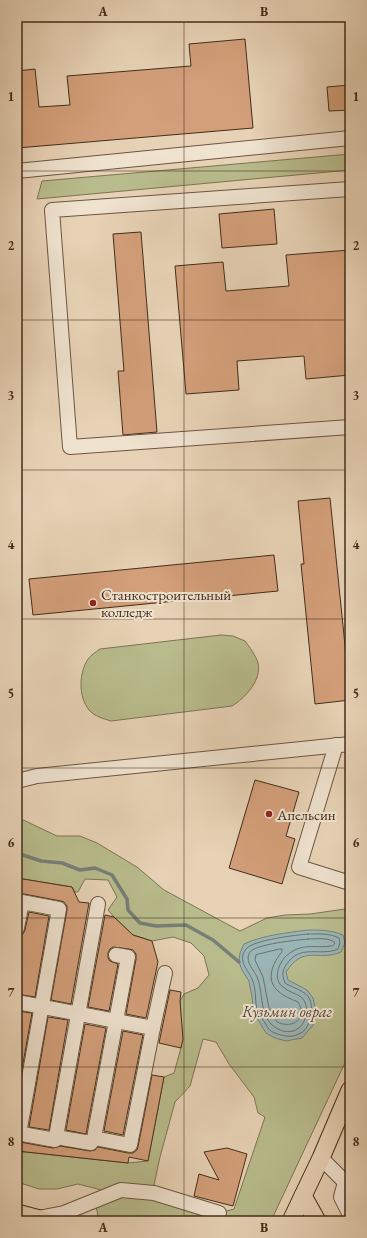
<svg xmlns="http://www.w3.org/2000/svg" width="367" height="1238" font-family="'EB Garamond',serif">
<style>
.green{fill:#b8bb8c;stroke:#7e7453;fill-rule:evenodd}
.water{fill:#9ab5b6;stroke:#777f78}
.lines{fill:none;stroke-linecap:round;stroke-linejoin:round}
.shore{stroke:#6e7168;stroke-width:1}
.stream{stroke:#777f78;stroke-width:3.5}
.building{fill:#d39f7a;stroke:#432d1a}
.minor-casing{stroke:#6c5641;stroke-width:16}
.major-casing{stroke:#432d1a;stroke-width:19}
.minor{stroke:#efe2cf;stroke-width:14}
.major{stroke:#e7d2b5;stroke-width:17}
.grid{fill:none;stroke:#432d1a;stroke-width:1;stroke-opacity:0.55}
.poi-dot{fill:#8f2418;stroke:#efe2cf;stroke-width:1.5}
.labels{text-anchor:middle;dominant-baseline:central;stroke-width:4;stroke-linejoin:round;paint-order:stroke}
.poi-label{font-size:15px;fill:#432d1a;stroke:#efe2cf;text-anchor:start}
.water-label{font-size:16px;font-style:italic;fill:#544839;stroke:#efe2cf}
.neatline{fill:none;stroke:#432d1a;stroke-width:1.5}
.grid-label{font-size:13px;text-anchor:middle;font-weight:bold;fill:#432d1a}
</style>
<rect width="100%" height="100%" fill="#e7d2b5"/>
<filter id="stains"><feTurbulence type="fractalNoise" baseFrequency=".005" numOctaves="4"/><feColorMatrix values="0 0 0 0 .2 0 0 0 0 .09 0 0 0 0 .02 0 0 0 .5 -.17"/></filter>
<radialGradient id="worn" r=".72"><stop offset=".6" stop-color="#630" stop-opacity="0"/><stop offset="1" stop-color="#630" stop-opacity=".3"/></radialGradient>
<g class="green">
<polygon points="350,154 350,170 37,199 42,181"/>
<path d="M 221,635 L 233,636 L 245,641 C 249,646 256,656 258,663 C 262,680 245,698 232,706 L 111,721 C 104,719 94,716 89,710 C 78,696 79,673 88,659 C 91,655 96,652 100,649 Z"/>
<path d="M 17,817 L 57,836 L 80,836 L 97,843 L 137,867 L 164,890 L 240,931 L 267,918 L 285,915 L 310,914 L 345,909 L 350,914 L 350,1052 L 271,1221 L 115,1221 L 98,1216 L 95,1201 L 113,1193 L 78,1184 L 57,1189 L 39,1189 L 17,1182 L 17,1151 L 128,1163 L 148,1161 L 164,1077 L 174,1073 L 181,1048 L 180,1001 L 184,994 L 198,988 L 209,975 L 204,956 L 191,943 L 173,937 L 152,941 L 133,935 L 114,917 L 108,910 L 117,897 L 108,880 L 85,879 L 78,892 L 75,892 L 72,887 L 17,878 ZM 203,1039 L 216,1042 L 229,1064 L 254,1097 L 258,1113 L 265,1117 L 234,1209 L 219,1213 L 140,1189 L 154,1185 L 160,1157 L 175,1102 L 190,1086 Z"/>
</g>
<path class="water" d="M 308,930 C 320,930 331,930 343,935 L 345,943 L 341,952 C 318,962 304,944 286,972 L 288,980 L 307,990 L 313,998 L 316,1011 L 314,1024 L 302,1038 L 286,1041 L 275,1038 L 266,1033 L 254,1013 L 252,997 L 249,981 L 242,970 L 239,962 L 240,953 L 244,944 C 264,935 286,933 308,930 Z"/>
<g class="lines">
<g class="shore">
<path d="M 308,934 C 319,934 329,933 339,938 L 340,943 L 338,949 C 320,957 300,943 286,965 C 282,971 282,975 285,983 C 292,988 306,990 310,1000 C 314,1010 310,1030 299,1034 C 291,1038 282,1036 275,1033 C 269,1031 268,1028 265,1023 C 263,1020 260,1016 258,1012 C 254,1002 257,990 252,979 C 248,970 237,960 246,949 C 253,940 296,935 308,934 Z"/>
<path d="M 308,939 C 316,939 330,937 335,943 C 333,945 334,946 330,946 C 321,948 310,945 300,948 C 295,949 288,954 285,957 C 278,965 273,980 283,987 C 288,992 296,993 301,997 C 306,1001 307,1008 306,1014 C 305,1020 303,1026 297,1029 C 294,1032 287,1032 283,1031 C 257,1023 265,996 257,977 C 254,970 244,961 250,952 C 256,944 297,940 308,939 Z"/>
<path d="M 280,949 L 282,949 L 282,952 C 273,962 265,980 278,991 C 283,996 291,999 298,1002 C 308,1017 294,1030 277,1022 L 269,1008 L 263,977 L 255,960 L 256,955 Z"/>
</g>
<polyline class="stream" points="17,853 41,861 62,863 80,870 95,868 112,875 127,899 128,910 140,923 156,926 186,925 213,940 239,962"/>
</g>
<g class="building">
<polygon points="245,39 253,128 17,148 17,71 35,69 39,107 70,105 67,76 191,66 189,44"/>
<polygon points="350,85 350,110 329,111 327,87"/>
<polygon points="274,209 277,244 222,248 219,214"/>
<polygon points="141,232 157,432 123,435 118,371 124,371 113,234"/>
<polygon points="350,250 350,375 306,379 304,356 237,361 239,390 186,394 175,266 223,262 226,291 289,286 286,255"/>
<polygon points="330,498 347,665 350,664 350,700 315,704 301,564 304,564 298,501"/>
<polygon points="274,555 278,591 33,615 29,579"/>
<polygon points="255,780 299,792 286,836 295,839 282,884 229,868"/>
<polygon points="17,878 72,887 79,902 89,903 71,1004 51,1000 67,910 67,906 64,902 61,901 24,894 17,895"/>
<polygon points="29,912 49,916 35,997 17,994 17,966 22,938 17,937 17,936 23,934 25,930"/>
<polygon points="105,915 114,917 133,935 152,941 158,962 146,1018 126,1014 136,959 136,954 133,950 129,949 113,947 110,949 108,953 108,958 110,961 118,964 109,1011 88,1007"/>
<polygon points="170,990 181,992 180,1001 183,1039 181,1048 159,1043"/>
<polygon points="17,1011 32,1013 17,1097"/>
<polygon points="48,1017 68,1020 49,1130 29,1127"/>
<polygon points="85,1024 106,1028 86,1134 66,1130"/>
<polygon points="123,1031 143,1035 123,1135 104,1131"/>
<polygon points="152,1075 164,1077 148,1161 129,1157 128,1163 17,1151 17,1142 20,1142 53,1148 60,1146 90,1151 95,1150 98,1147 128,1153 133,1153 137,1150 138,1147"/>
<polygon points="227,1148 247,1154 233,1206 194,1196 199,1174 219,1180 204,1152"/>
</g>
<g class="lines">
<g class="minor-casing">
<g id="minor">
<polyline points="17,171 350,138"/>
<polyline points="350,189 52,210 70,447 350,427"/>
<polyline points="336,745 299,867 350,883"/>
<polyline points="17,781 37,776 350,744"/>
<polyline points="17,928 22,902 59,909 19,1134"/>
<polyline points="17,1002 153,1028 130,1145 94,1138 128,957 116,955"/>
<polyline points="153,1028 165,973"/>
<polyline points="17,1133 55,1140 56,1137"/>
<polyline points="94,1138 91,1143 56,1137 98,904"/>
<polyline points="321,1158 345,1182 341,1197 350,1215"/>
<polyline points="39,1221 38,1218 64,1213 121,1190 154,1193 219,1213"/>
</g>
</g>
<g class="major-casing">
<g id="major">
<polyline points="303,1196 317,1221"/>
<polyline points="17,1213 47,1221"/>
<polyline points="291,1221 321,1158 350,1090"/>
</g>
</g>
<use href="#minor" class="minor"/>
<use href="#major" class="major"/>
</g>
<path class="grid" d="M 184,17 L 184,1221M 17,171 L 350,171M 17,320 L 350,320M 17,470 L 350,470M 17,619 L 350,619M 17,768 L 350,768M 17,918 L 350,918M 17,1067 L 350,1067"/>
<g class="poi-dot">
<circle cx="93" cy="603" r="4"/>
<circle cx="269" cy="814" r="4"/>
</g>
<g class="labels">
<g class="poi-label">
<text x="101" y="594">Станкостроительный<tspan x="101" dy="17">колледж</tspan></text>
<text x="277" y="814">Апельсин</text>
</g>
<g class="water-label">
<text x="287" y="1011">Кузьмин овраг</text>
</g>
</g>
<rect width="367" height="1238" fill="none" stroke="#e7d2b5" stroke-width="44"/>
<rect x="22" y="22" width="323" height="1194" class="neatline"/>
<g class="grid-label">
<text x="103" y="16">A</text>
<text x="264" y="16">B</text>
<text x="11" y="101">1</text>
<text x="356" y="101">1</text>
<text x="11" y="250">2</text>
<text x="356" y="250">2</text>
<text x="11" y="400">3</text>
<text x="356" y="400">3</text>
<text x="11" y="549">4</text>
<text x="356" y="549">4</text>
<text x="11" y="698">5</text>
<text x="356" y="698">5</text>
<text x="11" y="847">6</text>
<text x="356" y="847">6</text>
<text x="11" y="997">7</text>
<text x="356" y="997">7</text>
<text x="11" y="1146">8</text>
<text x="356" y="1146">8</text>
<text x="103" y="1232">A</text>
<text x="264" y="1232">B</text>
</g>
<rect width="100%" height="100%" filter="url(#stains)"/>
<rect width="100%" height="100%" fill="url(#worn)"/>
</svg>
